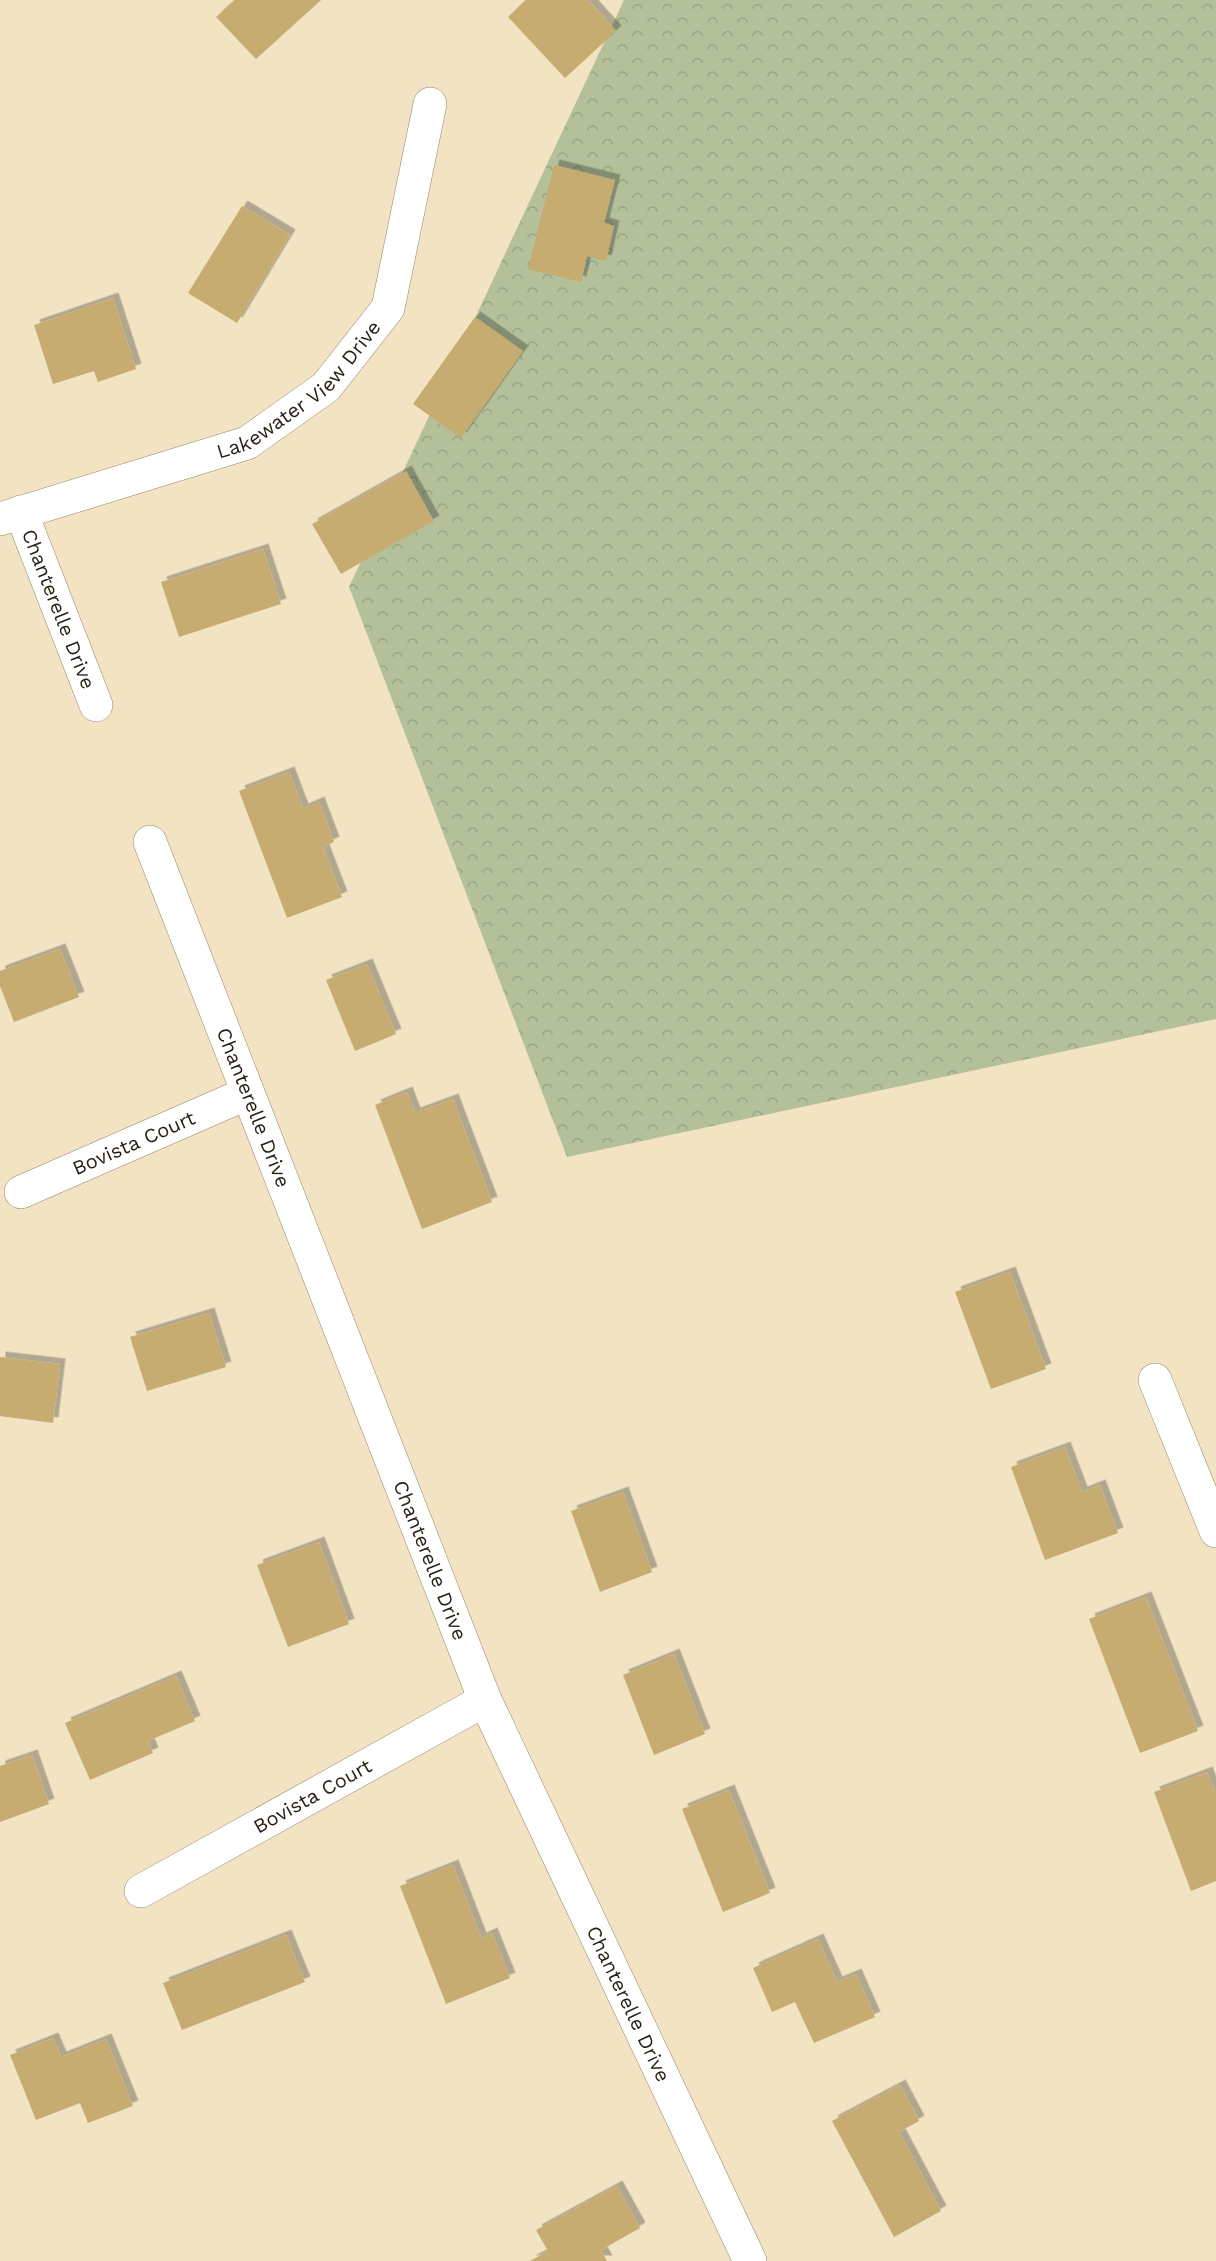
<svg xmlns="http://www.w3.org/2000/svg" width="1216" height="2261" font-family="'Work Sans',sans-serif">
<style>
.forest{fill:url(#forest-crowns)}
.building{fill:#c7ac71;filter:url(#shadow)}
.lines{fill:none;stroke-linecap:round;stroke-linejoin:round}
.minor-casing{stroke:#958768;stroke-width:34}
.minor{stroke:#fff;stroke-width:33}
.labels{text-anchor:middle;dominant-baseline:central;stroke-width:5;stroke-linejoin:round;paint-order:stroke}
.street-label{font-size:20px;fill:#251f13;stroke:#f2e3c2}
</style>
<defs>
<pattern id="forest-crowns" width="20" height="18" patternUnits="userSpaceOnUse" patternTransform="scale(1.5)"><rect width="20" height="18" fill="#b3c09a"/><path d="M2 6a3 3 0 1 1 6 0M12 15a3 3 0 1 1 6 0" fill="none" stroke="#9aa584"/></pattern>
<filter id="shadow"><feDropShadow dx="5.5" dy="-5.5" stdDeviation="0" flood-color="#0004"/></filter>
</defs>
<rect width="100%" height="100%" fill="#f2e3c2"/>
<polygon class="forest" points="624,0 1216,0 1216,1019 567,1157 349,587"/>
<g class="building">
<polygon points="235,0 321,0 256,59 216,17"/>
<polygon points="526,0 588,0 616,31 565,78 508,17"/>
<polygon points="554,165 615,180 604,223 614,226 606,261 587,256 581,282 528,269"/>
<polygon points="242,206 290,235 237,323 188,293"/>
<polygon points="113,298 136,369 98,382 94,371 53,384 34,325"/>
<polygon points="475,317 523,351 461,438 413,404"/>
<polygon points="406,471 434,521 341,574 312,524"/>
<polygon points="263,549 281,604 179,637 161,582"/>
<polygon points="289,772 303,809 319,802 334,842 323,847 342,897 287,918 239,791"/>
<polygon points="60,949 79,997 14,1022 0,986 0,971"/>
<polygon points="367,964 396,1034 355,1051 326,980"/>
<polygon points="407,1092 415,1113 453,1099 492,1202 422,1229 375,1105"/>
<polygon points="1010,1272 1046,1369 991,1389 955,1292"/>
<polygon points="209,1313 226,1367 147,1391 130,1337"/>
<polygon points="0,1357 60,1364 53,1423 0,1416"/>
<polygon points="1065,1447 1082,1492 1100,1485 1118,1533 1045,1560 1011,1467"/>
<polygon points="623,1492 652,1572 600,1592 571,1511"/>
<polygon points="319,1542 349,1624 288,1647 257,1565"/>
<polygon points="1146,1597 1198,1731 1140,1753 1089,1619"/>
<polygon points="674,1654 705,1734 654,1755 623,1675"/>
<polygon points="176,1676 195,1721 148,1741 153,1753 90,1780 65,1723"/>
<polygon points="32,1755 49,1804 0,1822 0,1766"/>
<polygon points="1207,1772 1216,1795 1216,1881 1191,1891 1154,1792"/>
<polygon points="729,1790 770,1893 723,1912 682,1809"/>
<polygon points="453,1865 481,1938 492,1933 510,1978 446,2004 400,1886"/>
<polygon points="286,1935 305,1982 182,2030 163,1983"/>
<polygon points="818,1939 837,1982 856,1974 875,2017 814,2043 795,2002 772,2012 753,1968"/>
<polygon points="53,2038 61,2057 106,2039 133,2106 88,2123 80,2103 36,2120 10,2055"/>
<polygon points="900,2085 919,2121 899,2132 941,2211 894,2237 832,2121"/>
<polygon points="617,2186 640,2228 601,2250 607,2261 530,2261 548,2251 536,2230"/>
</g>
<g class="lines">
<g class="minor-casing">
<g id="minor">
<path id="s1" d="M 21,512 L 96,705"/>
<path id="s2" d="M 0,519 L 247,443 L 326,387 L 388,308 L 430,104"/>
<path id="s3" d="M 150,842 L 485,1700 L 750,2261"/>
<path id="s4" d="M 21,1192 L 248,1093"/>
<polyline points="1155,1380 1216,1531"/>
<path id="s5" d="M 141,1891 L 485,1700"/>
</g>
</g>
<use href="#minor" class="minor"/>
</g>
<g class="labels">
<g class="street-label">
<text stroke="none"><textPath href="#s2" startOffset="332">Lakewater View Drive</textPath></text>
<text stroke="none"><textPath href="#s1" startOffset="104">Chanterelle Drive</textPath></text>
<text stroke="none"><textPath href="#s3" startOffset="285">Chanterelle Drive</textPath></text>
<text stroke="none"><textPath href="#s4" startOffset="123">Bovista Court</textPath></text>
<text stroke="none"><textPath href="#s3" startOffset="771">Chanterelle Drive</textPath></text>
<text stroke="none"><textPath href="#s5" startOffset="196">Bovista Court</textPath></text>
<text stroke="none"><textPath href="#s3" startOffset="1257">Chanterelle Drive</textPath></text>
</g>
</g>
</svg>
